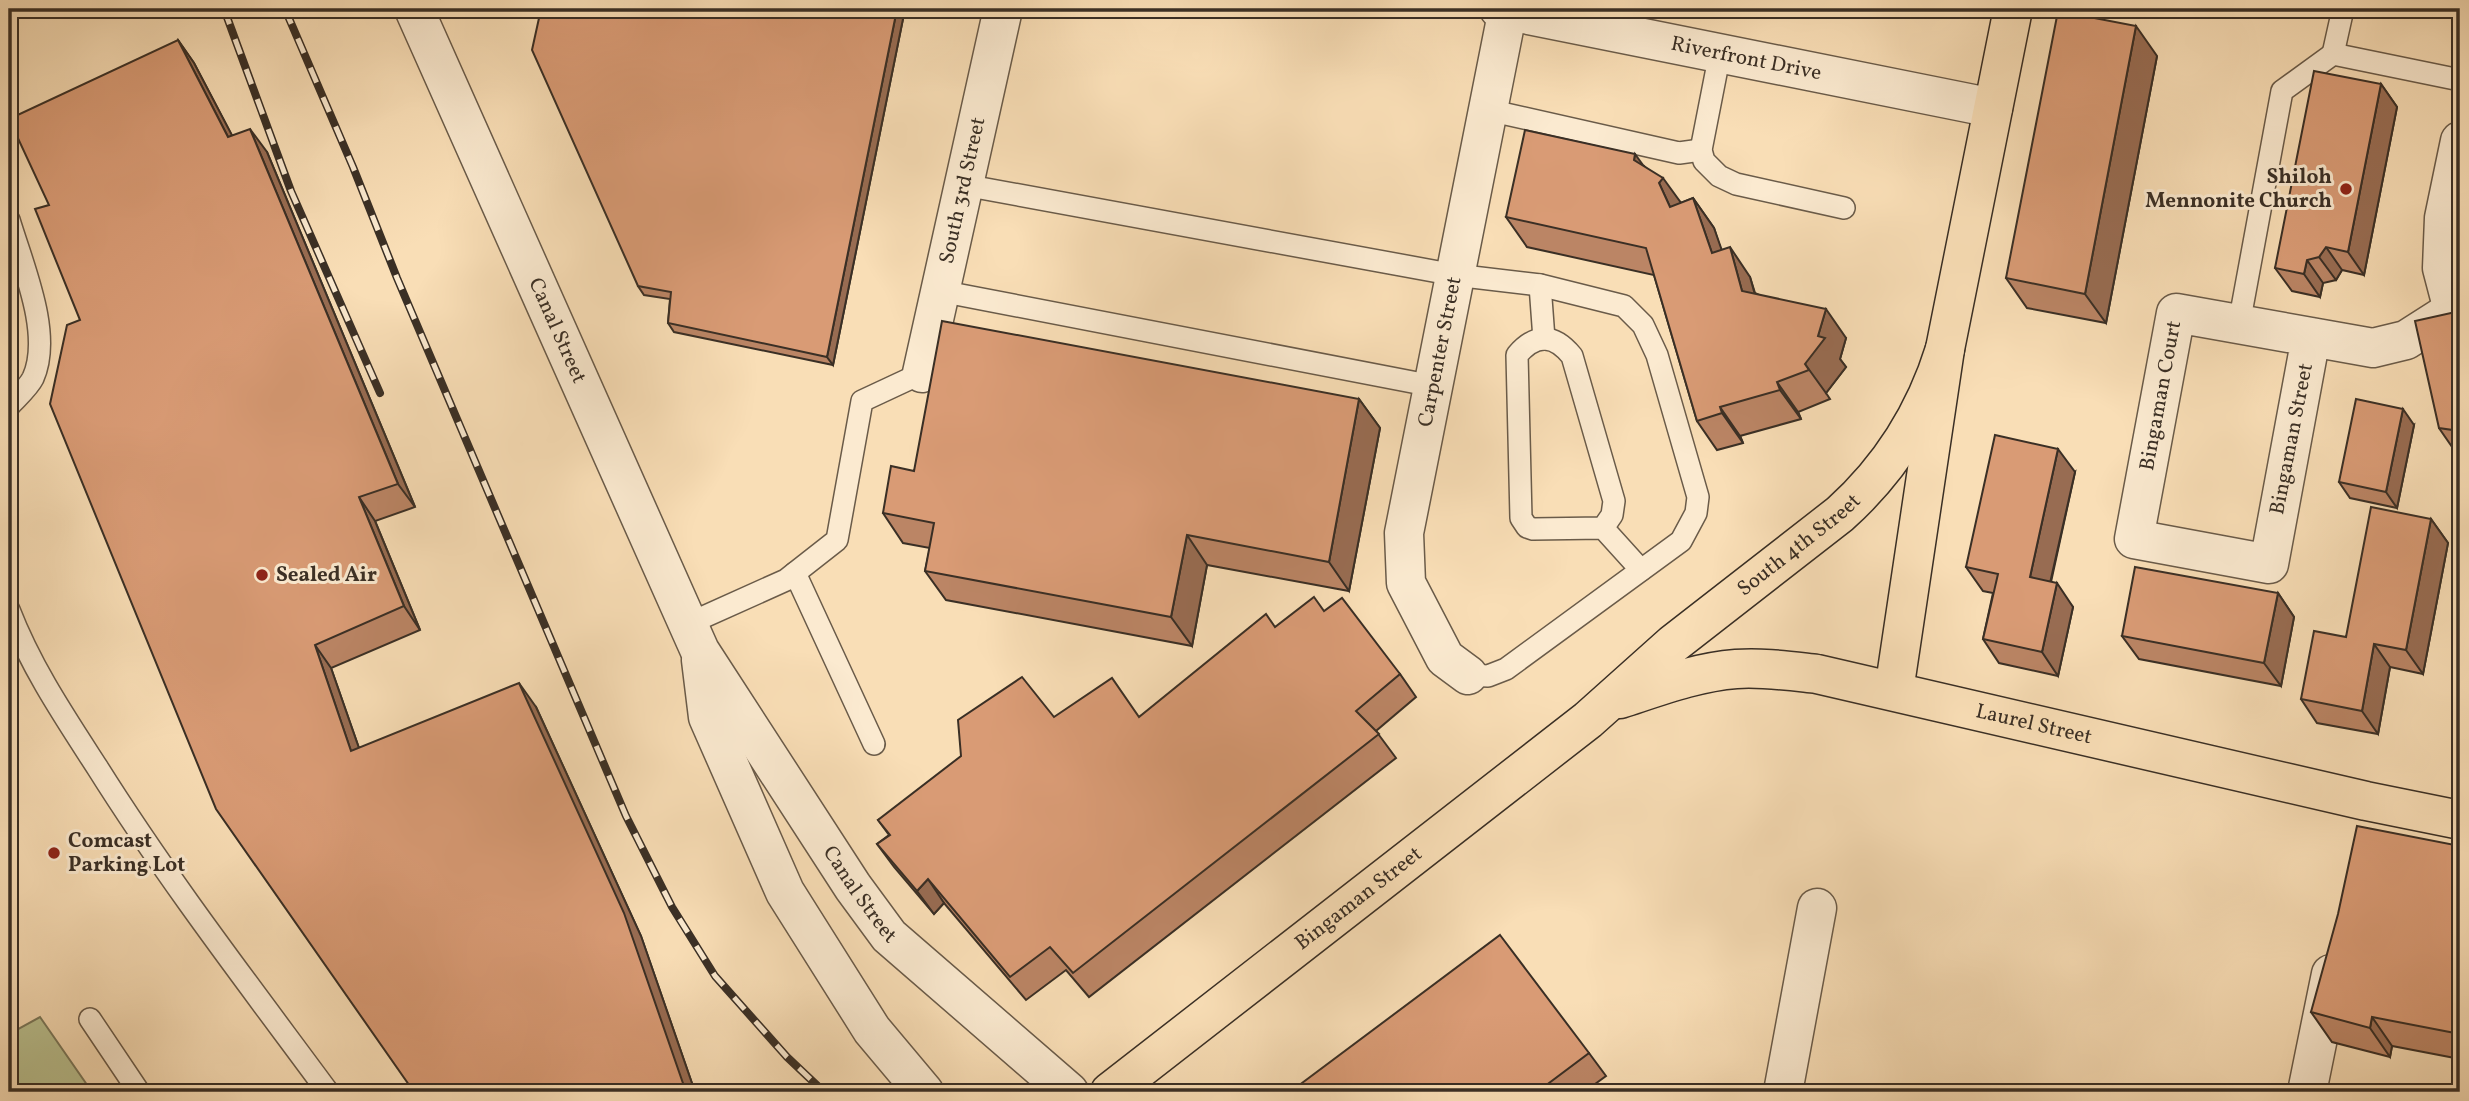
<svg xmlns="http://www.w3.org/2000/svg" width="2469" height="1101" font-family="Vollkorn,serif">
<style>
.green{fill:#bac291;stroke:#7a785b;stroke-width:2}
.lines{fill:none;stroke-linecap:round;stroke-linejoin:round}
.service-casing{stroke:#6a5b49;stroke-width:24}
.minor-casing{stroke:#6a5b49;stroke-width:41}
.tertiary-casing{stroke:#6a5b49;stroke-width:41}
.primary-casing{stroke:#3a2f25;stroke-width:41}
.service{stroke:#fbead0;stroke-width:21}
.minor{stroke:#fbead0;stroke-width:38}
.tertiary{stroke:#fbead0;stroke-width:38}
.primary{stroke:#f9deb6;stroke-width:38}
.rail-casing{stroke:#3a2f25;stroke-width:8}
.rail{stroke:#fbead0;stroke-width:5;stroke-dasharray:16;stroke-linecap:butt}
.wall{fill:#bb8565;stroke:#3a2f25;stroke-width:2}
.shaded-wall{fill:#986c52;stroke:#3a2f25;stroke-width:2}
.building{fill:#d99b75;stroke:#3a2f25;stroke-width:2}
.poi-dot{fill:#8f2418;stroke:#fbead0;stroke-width:2.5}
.labels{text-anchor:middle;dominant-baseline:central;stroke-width:6;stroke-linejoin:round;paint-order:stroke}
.street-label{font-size:21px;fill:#3a2f25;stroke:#fbead0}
.poi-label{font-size:21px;font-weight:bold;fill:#3a2f25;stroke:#fbead0;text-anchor:start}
</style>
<rect width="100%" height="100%" fill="#f9deb6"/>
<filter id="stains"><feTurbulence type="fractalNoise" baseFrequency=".00286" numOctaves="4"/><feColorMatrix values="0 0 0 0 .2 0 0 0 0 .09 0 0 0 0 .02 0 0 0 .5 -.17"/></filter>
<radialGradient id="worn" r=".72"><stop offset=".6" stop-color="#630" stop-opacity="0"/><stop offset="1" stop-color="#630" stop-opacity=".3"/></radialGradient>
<polygon class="green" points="40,1017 92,1092 9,1092 9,1034"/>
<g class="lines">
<g class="service-casing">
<g id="service">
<polyline points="1720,53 1701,150 1704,161 1719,176 1736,184 1844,208"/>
<polyline points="2333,54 2460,80"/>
<polyline points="2333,54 2343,9"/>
<polyline points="1488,110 1679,153 1701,150"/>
<polyline points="964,185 1455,275 1540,285 1624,306 1643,325 1657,355 1698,497 1696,513 1681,541 1506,669 1488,676 1468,675"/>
<path d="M 9,220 C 22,264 53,334 33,378 C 28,388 16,398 9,406"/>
<polyline points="1540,285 1544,339"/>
<polyline points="940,291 1433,386"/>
<polyline points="2239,324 2282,91 2333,54"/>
<path d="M 1603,528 L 1612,515 L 1614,501 L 1572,356 C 1554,334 1536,333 1517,355 L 1521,518 L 1527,527 L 1533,529 L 1603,528 L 1641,570"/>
<polyline points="795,573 874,744"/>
<path d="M 9,610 C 31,667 64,716 97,767 C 168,880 249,985 328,1092"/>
<polyline points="688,624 786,580 837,540 862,401 922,373"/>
<polyline points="90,1019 139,1092"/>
</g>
</g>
<g class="minor-casing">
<g id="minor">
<path id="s1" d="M 1499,9 L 1993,108"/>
<polyline points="2453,310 2442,268 2444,218 2460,141"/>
<path id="s2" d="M 2311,337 L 2269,564 L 2134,539 L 2176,313 L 2373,348 L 2406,340 L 2453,310 L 2460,308"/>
<path id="s3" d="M 922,373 L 1003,9"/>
<path id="s4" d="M 1468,675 L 1445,658 L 1406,583 L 1404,533 L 1508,9"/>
<polyline points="1783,1092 1817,908"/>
<polyline points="2307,1092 2331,974"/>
</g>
</g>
<g class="tertiary-casing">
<g id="tertiary">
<path id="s5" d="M 414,9 L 700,651 L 853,887 L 889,936 L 1069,1092"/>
<polyline points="701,660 708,717 785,892 872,1030 924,1092"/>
</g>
</g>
<g class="primary-casing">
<g id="primary">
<polyline points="1894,691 1945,349 2013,9"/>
<path id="s6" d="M 1620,699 C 1657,687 1696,672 1736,669 C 1763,667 1790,671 1817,674 L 2366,801 L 2460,820"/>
<path id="s7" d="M 1110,1092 L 1588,720 L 1673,644 L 1840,514 C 1890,469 1925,414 1945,349"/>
</g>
</g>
<use href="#service" class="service"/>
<use href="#minor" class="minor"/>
<use href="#tertiary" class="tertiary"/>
<use href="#primary" class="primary"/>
<g class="rail-casing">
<g id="rail">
<polyline points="224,9 291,191 380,393"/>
<polyline points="285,9 353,167 397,278 626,816 672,907 715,976 787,1057 824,1092"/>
</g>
</g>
<use href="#rail" class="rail"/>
</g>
<g class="wall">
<polygon points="905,9 833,365 674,332 668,323 670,299 644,295 638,286"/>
<polygon points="178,40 194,63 232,136 267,152 415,507 375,521 420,630 331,668 359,748 536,707 641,936 695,1092 414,1092 80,320"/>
<polygon points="2157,56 2106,323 2027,308 2006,278"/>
<polygon points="2381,84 2397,107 2364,275 2342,270 2336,280 2323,283 2320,297 2292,291 2275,268"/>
<polygon points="1644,166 1681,203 1693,198 1714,228 1721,250 1750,277 1755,293 1846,338 1840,359 1846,367 1826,393 1830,399 1798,412 1801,419 1740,436 1743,443 1717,450 1697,421 1654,275 1527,247 1506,217"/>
<polygon points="2460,311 2460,457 2459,457 2439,428"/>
<polygon points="1359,399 1380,428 1349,591 1207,565 1192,646 946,600 925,571 930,548 903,543 883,513 914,471"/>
<polygon points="2414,425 2397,508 2350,498 2339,482"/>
<polygon points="2075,472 2051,582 2073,607 2058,676 1999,663 1983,639 1993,593 1983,591 1966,567"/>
<polygon points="2431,519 2448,543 2423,674 2390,667 2378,734 2317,723 2301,699"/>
<polygon points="2278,593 2294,617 2281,686 2139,659 2122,636"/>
<polygon points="1324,611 1400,674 1416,697 1376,731 1396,758 1089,997 1066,970 1026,1000 944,903 934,914 894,867 877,844 889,835 878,820 1054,717 1139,717 1275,627"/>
<polygon points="2460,846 2460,1059 2392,1046 2390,1057 2332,1042 2311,1012"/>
<polygon points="1589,1053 1606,1076 1584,1092 1290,1092"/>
</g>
<g class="shaded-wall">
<polygon points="897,9 905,9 833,365 827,357"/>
<polygon points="2136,26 2157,56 2106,323 2085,294"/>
<polygon points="178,40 194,63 245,160 228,137"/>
<polygon points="2381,84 2397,107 2364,275 2348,252"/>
<polygon points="250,129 267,152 415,507 398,484"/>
<polygon points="1635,154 1656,183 1634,160"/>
<polygon points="1663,178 1684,207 1670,207 1659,183"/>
<polygon points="1693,198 1714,228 1733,282 1712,253"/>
<polygon points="1730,247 1750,277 1762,320 1742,291"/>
<polygon points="2326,247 2342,270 2336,280 2319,257"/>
<polygon points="2307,260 2323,283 2320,297 2304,274"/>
<polygon points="1826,309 1846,338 1840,359 1846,367 1826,393 1805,364 1818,336"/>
<polygon points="1777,382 1798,412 1801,419 1780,390"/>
<polygon points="1359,399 1380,428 1349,591 1329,562"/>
<polygon points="1720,407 1740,436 1743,443 1722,413"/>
<polygon points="2403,409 2414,425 2397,508 2386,492"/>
<polygon points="2058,449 2075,472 2046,601 2030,577"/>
<polygon points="359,497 375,521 420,630 404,606"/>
<polygon points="2431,519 2448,543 2423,674 2406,650"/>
<polygon points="1187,535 1207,565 1192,646 1171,617"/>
<polygon points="2057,583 2073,607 2058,676 2042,652"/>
<polygon points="2278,593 2294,617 2281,686 2264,663"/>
<polygon points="2374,644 2390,667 2378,734 2362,711"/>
<polygon points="315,645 331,668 368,774 351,751"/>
<polygon points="519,683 536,707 641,936 695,1092 686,1092"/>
<polygon points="928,879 944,903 934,914 917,891"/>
<polygon points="2372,1017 2392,1046 2390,1057 2370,1028"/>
</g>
<g class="building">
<polygon points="541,9 897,9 827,357 668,323 671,292 638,286 532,50"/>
<polygon points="2058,11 2136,26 2085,294 2006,278"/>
<polygon points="178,40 228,137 250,129 398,484 359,497 404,606 315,645 351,751 519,683 624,913 686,1092 414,1092 216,809 50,404 67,325 80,320 35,209 49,205 9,119"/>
<polygon points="2314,71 2381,84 2348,252 2326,247 2319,257 2307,260 2304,274 2275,268"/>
<polygon points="1525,130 1635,154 1634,160 1663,178 1659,183 1670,207 1693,198 1712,253 1730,247 1742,291 1826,309 1818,336 1825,338 1805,364 1809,370 1777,382 1780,390 1720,407 1722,413 1697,421 1646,248 1506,217"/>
<polygon points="2460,311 2460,431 2439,428 2415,321"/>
<polygon points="942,321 1359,399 1329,562 1187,535 1171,617 925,571 934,523 883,513 891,466 914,471"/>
<polygon points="2356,399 2403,409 2386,492 2339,482"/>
<polygon points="1995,435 2058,449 2030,577 2057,583 2042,652 1983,639 1998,574 1966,567"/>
<polygon points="2371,507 2431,519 2406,650 2374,644 2362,711 2301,699 2314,631 2346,637"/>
<polygon points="2135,567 2278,593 2264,663 2122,636"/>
<polygon points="1314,597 1324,611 1342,598 1400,674 1356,711 1379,734 1073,973 1050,947 1010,977 928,879 917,891 877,844 890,835 878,820 961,756 958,720 1022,677 1054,717 1112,678 1139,717 1266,614 1275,627"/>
<polygon points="2357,826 2460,846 2460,1034 2372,1017 2370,1028 2311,1012 2338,914"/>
<polygon points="1500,935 1589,1053 1537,1092 1290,1092"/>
</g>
<g class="poi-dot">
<circle cx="2346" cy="189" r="7"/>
<circle cx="262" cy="575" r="7"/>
<circle cx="54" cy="853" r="7"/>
</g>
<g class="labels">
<g class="street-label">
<text stroke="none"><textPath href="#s1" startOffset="252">Riverfront Drive</textPath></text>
<text stroke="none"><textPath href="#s3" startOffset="187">South 3rd Street</textPath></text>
<text stroke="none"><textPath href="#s5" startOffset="352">Canal Street</textPath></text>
<text stroke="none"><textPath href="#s4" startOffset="348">Carpenter Street</textPath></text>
<text stroke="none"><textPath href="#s2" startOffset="514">Bingaman Court</textPath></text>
<text transform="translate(2292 439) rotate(-79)">Bingaman Street</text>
<text stroke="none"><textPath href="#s7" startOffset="880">South 4th Street</textPath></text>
<text stroke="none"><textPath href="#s6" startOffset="424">Laurel Street</textPath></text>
<text stroke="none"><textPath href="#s5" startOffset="994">Canal Street</textPath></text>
<text stroke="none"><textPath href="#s7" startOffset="315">Bingaman Street</textPath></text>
</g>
<g class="poi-label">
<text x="2332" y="177" text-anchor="end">Shiloh<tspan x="2332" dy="24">Mennonite Church</tspan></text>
<text x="276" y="575">Sealed Air</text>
<text x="68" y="841">Comcast<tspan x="68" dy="24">Parking Lot</tspan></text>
</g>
</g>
<rect width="2469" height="1101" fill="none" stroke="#f9deb6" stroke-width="35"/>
<rect x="10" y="10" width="2448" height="1080" fill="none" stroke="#3a2f25" stroke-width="3.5"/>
<rect x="18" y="18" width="2434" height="1066" fill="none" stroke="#3a2f25" stroke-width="2"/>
<rect width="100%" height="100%" filter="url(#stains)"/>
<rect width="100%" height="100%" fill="url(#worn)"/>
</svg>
